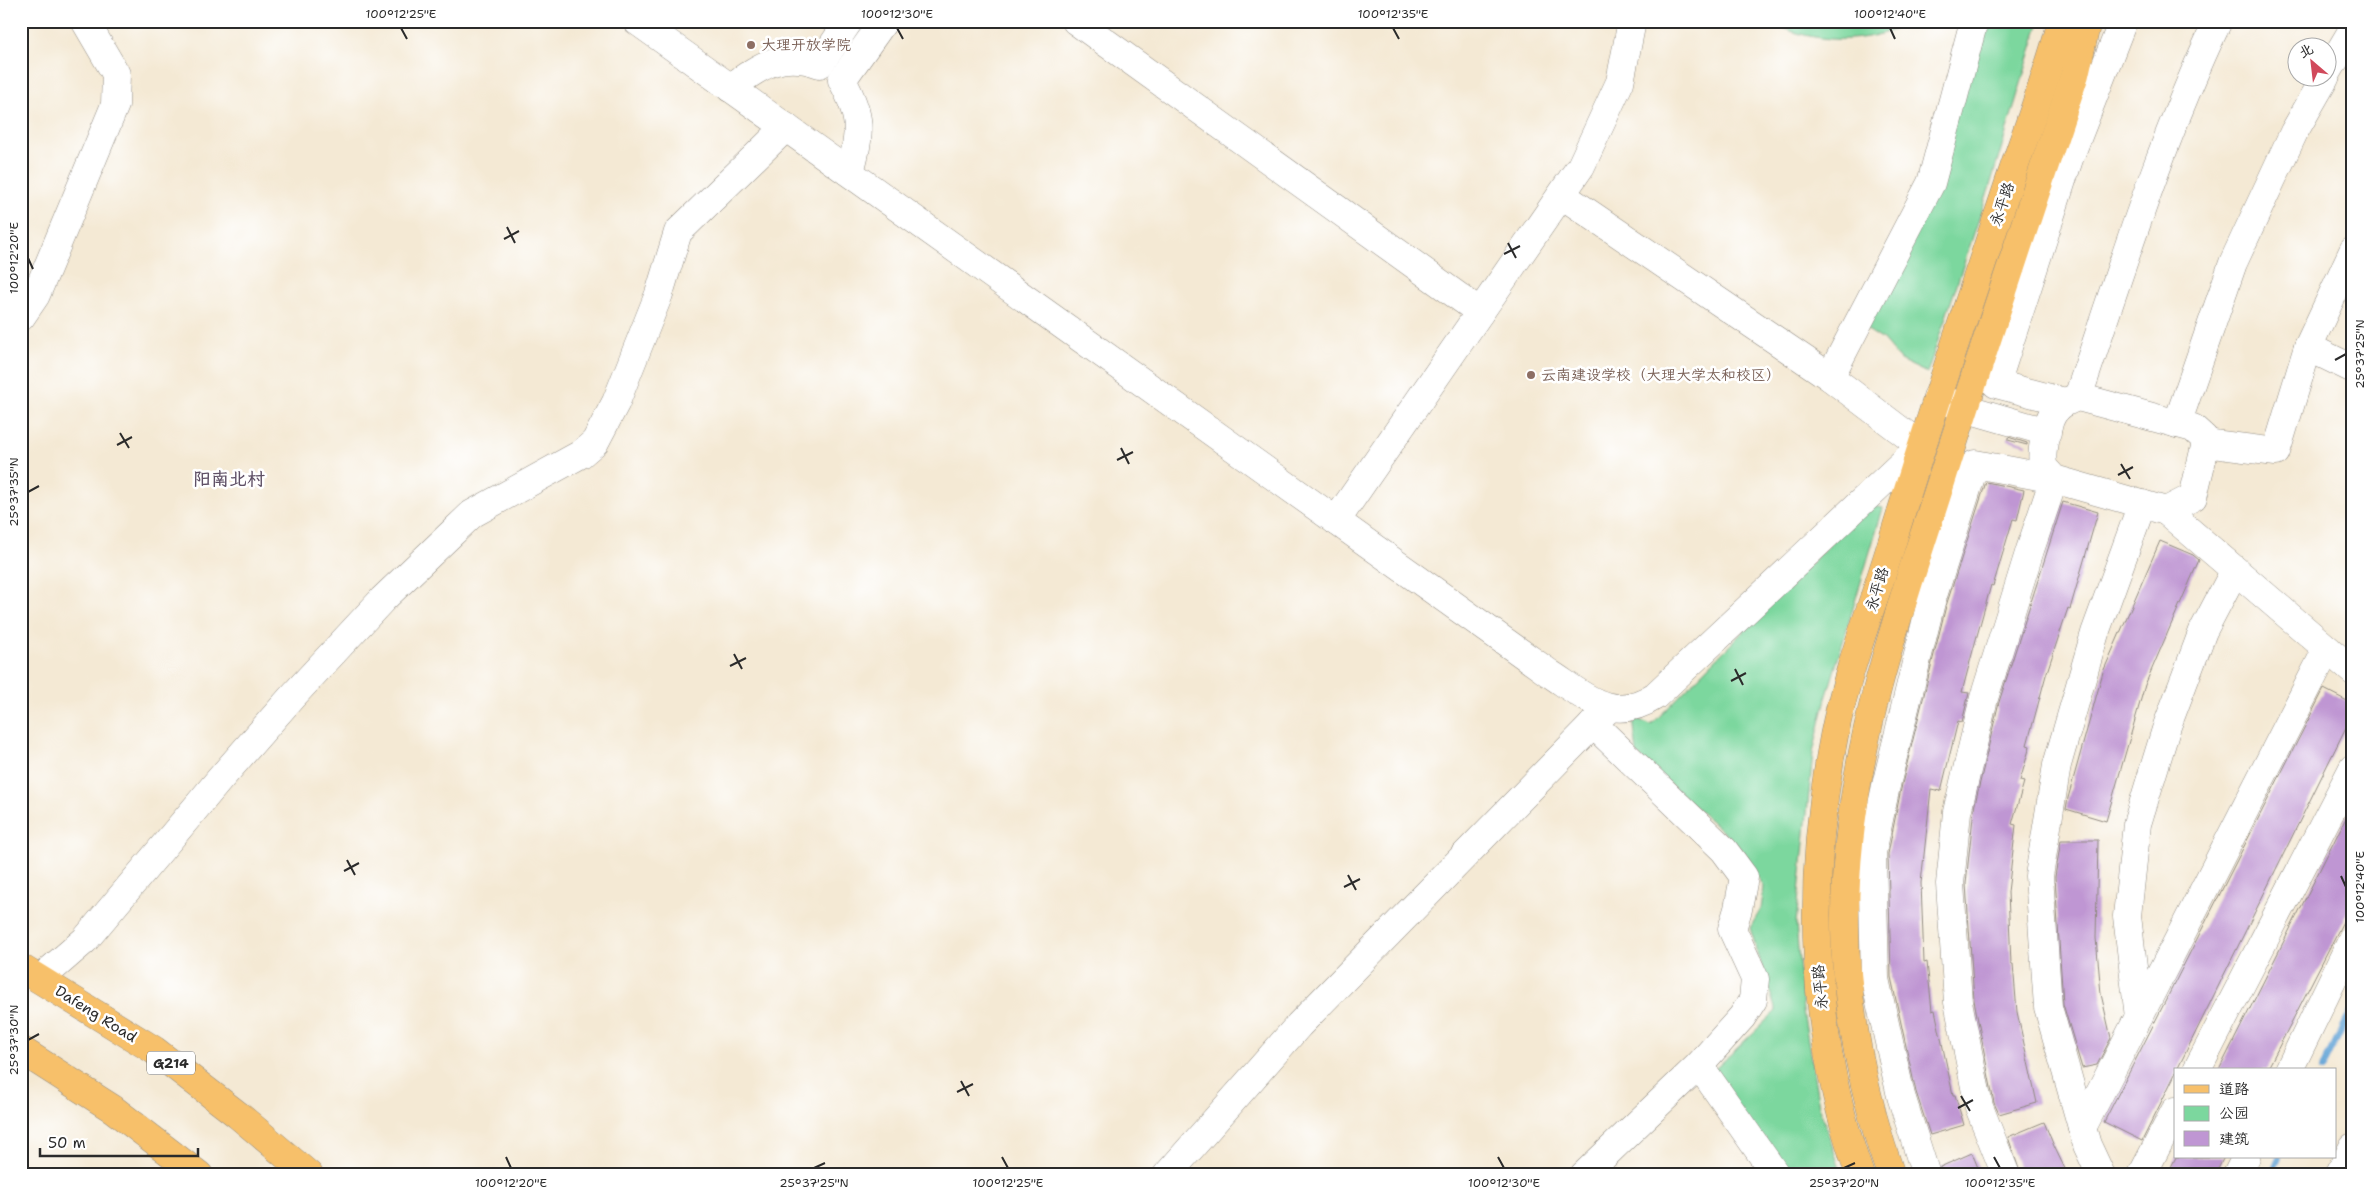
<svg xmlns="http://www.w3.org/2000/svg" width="2374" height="1196" font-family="'Shantell Sans','LXGW WenKai TC',sans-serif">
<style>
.green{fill:#7cd79e;stroke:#548164}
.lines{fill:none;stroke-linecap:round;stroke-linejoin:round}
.stream{stroke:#61a3d5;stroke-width:6}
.building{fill:#bf96d3}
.minor-casing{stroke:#908a80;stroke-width:29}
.major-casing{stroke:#908a80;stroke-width:29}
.highway-casing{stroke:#908a80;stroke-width:29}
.minor{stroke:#fff;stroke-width:28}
.major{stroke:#f7c06b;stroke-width:28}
.highway{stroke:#f7c06b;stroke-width:28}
.ticks{fill:none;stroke:#2b2b2b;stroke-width:2}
.education-dot{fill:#8d6e63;stroke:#fff;stroke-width:2}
.labels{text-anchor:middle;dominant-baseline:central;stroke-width:5;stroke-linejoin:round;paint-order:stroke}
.shield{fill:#fff;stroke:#6b6b6b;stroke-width:1}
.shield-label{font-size:14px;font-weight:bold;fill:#2b2b2b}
.education-label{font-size:15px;fill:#785e54;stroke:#fff;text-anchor:start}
.street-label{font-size:15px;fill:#2b2b2b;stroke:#fff}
.quarter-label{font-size:18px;font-weight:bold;fill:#5f5066;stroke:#fff}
.neatline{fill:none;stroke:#2b2b2b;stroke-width:2}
.ticks-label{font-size:12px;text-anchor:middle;fill:#2b2b2b}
</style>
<rect width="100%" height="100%" fill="#fff"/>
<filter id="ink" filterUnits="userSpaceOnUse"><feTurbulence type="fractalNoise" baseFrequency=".02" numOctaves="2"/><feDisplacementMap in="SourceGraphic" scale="10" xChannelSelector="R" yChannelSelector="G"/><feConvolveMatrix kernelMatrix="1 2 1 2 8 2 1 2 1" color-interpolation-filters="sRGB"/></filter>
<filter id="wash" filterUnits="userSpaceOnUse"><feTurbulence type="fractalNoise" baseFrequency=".0096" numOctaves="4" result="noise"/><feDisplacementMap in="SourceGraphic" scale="20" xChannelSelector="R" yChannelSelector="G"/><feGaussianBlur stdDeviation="1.12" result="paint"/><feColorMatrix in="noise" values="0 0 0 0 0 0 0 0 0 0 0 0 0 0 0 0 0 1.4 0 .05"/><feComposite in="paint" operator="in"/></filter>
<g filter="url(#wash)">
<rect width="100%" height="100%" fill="#f4e9d4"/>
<g class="green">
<path d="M 1767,21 L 1913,21 C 1867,46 1814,45 1767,21 Z"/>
<polygon points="1968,21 2040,21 1989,189 1927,373 1900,360 1883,340 1863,327 1936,155"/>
<polygon points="1868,505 1883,508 1825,702 1813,753 1796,923 1803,1011 1819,1106 1842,1175 1774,1175 1711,1073 1776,1011 1750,928 1761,909 1764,887 1743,850 1637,754 1633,717 1651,725"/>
</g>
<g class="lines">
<g class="stream">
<polyline points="2322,1070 2353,1007"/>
<polyline points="2271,1175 2279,1157"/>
</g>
</g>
<g id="blocks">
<g class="building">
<polygon points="2008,437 2027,443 2027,445 2008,440"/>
<polygon points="1986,482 2024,490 2017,520 2013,519 1993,586 1991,585 1972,654 1962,692 1969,693 1962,722 1958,721 1941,791 1931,789 1921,883 1924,963 1927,962 1932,1011 1935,1010 1953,1095 1955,1095 1964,1125 1930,1135 1916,1092 1891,977 1888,854 1902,784 1946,606"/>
<polygon points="2063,502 2098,512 2070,609 2068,608 2046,675 2027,745 2030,746 2020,781 2024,782 2012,824 2016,825 2008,892 2011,964 2013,964 2017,1012 2037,1103 1999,1114 1994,1103 1974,1000 1966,884 1969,854 1974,808 1999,702"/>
<polygon points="2160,541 2193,555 2199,560 2145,685 2106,821 2066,809 2068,798 2103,672"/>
<polygon points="2324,689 2353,704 2353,713 2142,1141 2104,1122"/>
<polygon points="2353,804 2353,902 2267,1070 2219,1070"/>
<polygon points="2061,840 2098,840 2096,938 2101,994 2111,1038 2097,1065 2082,1068 2063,1004 2055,877"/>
<polygon points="2044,1122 2054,1146 2068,1175 2021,1175 2008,1137"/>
<polygon points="1972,1153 1981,1175 1941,1175 1940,1167"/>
<polygon points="2176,1157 2224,1157 2215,1175 2167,1175"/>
</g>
</g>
</g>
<g filter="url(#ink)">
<use href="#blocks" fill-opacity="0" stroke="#908a80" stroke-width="1"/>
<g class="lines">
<g class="minor-casing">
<g id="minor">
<path d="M 637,21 L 1549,673 C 1586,697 1612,724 1655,696 L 1921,446 L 1830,377 L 1562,195"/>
<polyline points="1076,21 1480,312"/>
<polyline points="2326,75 2353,29"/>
<path d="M 730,88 C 761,66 780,50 820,64 L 849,21"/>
<path d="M 850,172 C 861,132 862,117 842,80 L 884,21"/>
<polyline points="21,317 36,295 115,105 116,74 85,21"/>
<polyline points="2308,347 2353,369"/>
<polyline points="1830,377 1931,183 1974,21"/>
<polyline points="1937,397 1964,408 2047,432"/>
<path d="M 2078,397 L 2193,428 L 2204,438 L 2205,447 L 2193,497 L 2166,511 L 2054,479 C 2051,475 2046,471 2044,467 C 2039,456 2047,420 2055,411 C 2061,403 2069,400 2078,397 Z"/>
<path d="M 2078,397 C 2121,270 2160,142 2218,21"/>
<polyline points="2065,402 1996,384 2069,159 2123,21"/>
<polyline points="2177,424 2233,263 2294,132 2325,78"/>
<polyline points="2205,443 2276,452 2308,347 2353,251"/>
<polyline points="2166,511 2353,671"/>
<polyline points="1336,521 1581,166 1620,82 1632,21"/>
<polyline points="1593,724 1724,850 1744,877 1738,909 1732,929 1755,979 1753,1000 1742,1017 1699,1065"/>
<polyline points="40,979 85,940 220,779 291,698 383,599 451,534 472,514 581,454 595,442 616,402 659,294 678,232 786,127"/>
<polyline points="2139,1017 2127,916 2137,824 2167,726 2203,631 2235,570"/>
<polyline points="2197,1070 2353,768"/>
<polyline points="2289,1070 2353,938"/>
<polyline points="2082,1128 2327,649"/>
<polyline points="1167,1175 1299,1025 1609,708"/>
<polyline points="1584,1175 1699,1065 1776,1175"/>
<polyline points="1926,1175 1901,1096 1875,979 1872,853 1887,781 1931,602 1975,464 2054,479 2030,550 1984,698 1957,812 1950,884 1958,1002 1979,1107 2006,1175"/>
<polyline points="2101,1175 2087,1145 2048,1007 2039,876 2057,765 2095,633 2142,504"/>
<polyline points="2142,1175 2175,1111"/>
<polyline points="2237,1175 2246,1157"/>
<polyline points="2339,1175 2353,1147"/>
</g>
</g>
<g class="major-casing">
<g id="major">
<path d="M 1860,1175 C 1810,1034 1806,883 1834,736 C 1846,674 1870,613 1889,552 C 1925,433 1964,316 2004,198 C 2023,139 2046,81 2062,21"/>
<path d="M 1891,1175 C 1865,1102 1845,1005 1845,928 C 1844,848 1857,768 1877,690 C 1895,620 1919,551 1941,482 C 1984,346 2030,210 2075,74 L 2087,21"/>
</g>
</g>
<g class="highway-casing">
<g id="highway">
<polyline points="21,968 154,1050 238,1115 309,1175"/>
<polyline points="21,1050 113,1109 199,1175"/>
</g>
</g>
<use href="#minor" class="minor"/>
<use href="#major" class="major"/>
<use href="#highway" class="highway"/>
</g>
</g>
<path class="ticks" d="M 401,28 L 407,39M 897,28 L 903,39M 1393,28 L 1399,39M 1890,28 L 1895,39M 507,227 L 515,243M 504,239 L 519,231M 1508,243 L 1516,258M 1504,254 L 1520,246M 28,258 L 33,269M 2335,360 L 2346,354M 120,433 L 129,448M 117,445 L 132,437M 1121,448 L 1129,464M 1117,460 L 1133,452M 2121,464 L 2130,479M 2118,475 L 2133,467M 28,492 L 39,486M 734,654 L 742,669M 730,666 L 746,658M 1735,669 L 1743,685M 1731,681 L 1746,673M 347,860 L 355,875M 344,871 L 359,863M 1348,875 L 1356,890M 2341,876 L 2346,887M 1344,887 L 1360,879M 28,1040 L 39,1034M 961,1081 L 969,1096M 957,1092 L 973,1084M 1961,1096 L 1970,1111M 1958,1108 L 1973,1100M 506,1157 L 511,1168M 1002,1157 L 1008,1168M 1498,1157 L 1504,1168M 1994,1157 L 2000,1168M 814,1168 L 825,1163M 1844,1168 L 1855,1163"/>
<g class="education-dot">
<circle cx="751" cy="45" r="5"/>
<circle cx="1531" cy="375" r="5"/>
</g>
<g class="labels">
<rect class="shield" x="147" y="1051.5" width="48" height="23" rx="4"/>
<g class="shield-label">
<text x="171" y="1063">G214</text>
</g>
<g class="education-label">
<text x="761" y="45">大理开放学院</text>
<text x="1541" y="375">云南建设学校（大理大学太和校区）</text>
</g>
<g class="street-label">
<text transform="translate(2002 204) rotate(-71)">永平路</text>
<text transform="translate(1877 589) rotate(-73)">永平路</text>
<text transform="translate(1820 987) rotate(-95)">永平路</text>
<text transform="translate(96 1014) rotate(32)">Dafeng Road</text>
</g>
<g class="quarter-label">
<text x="229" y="479">阳南北村</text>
</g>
</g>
<rect width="2374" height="1196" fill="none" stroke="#fff" stroke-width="55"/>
<rect x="2174" y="1068" width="162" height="90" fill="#ffffff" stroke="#aaaaaa"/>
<rect x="2184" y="1085" width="25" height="8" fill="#f7c06b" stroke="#aaaaaa"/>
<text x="2219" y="1094" font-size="15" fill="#2b2b2b">道路</text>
<rect x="2184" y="1106" width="25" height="15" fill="#7cd79e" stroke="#aaaaaa"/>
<text x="2219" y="1118" font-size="15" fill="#2b2b2b">公园</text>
<rect x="2184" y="1131" width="25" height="15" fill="#bf96d3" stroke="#aaaaaa"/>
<text x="2219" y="1144" font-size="15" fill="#2b2b2b">建筑</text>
<g transform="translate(2312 62) rotate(332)"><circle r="24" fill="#ffffff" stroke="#aaaaaa"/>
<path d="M0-4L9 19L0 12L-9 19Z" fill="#d1495b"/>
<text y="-8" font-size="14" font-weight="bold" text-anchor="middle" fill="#2b2b2b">北</text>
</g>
<path d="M40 1148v8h158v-8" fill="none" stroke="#2b2b2b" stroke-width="2.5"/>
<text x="48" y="1148" font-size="15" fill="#2b2b2b" stroke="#ffffff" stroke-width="4" paint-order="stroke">50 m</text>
<rect x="28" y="28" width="2318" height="1140" class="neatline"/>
<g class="ticks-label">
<text x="401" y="18">100°12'25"E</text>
<text x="897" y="18">100°12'30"E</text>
<text x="1393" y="18">100°12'35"E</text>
<text x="1890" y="18">100°12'40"E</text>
<text transform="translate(14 258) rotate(-90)" y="4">100°12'20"E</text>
<text transform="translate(2360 354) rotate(-90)" y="4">25°37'25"N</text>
<text transform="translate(14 492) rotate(-90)" y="4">25°37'35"N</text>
<text transform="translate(2360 887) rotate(-90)" y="4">100°12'40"E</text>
<text transform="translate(14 1040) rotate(-90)" y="4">25°37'30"N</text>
<text x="511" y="1187">100°12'20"E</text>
<text x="814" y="1187">25°37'25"N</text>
<text x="1008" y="1187">100°12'25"E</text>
<text x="1504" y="1187">100°12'30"E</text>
<text x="1844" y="1187">25°37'20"N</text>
<text x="2000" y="1187">100°12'35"E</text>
</g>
</svg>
